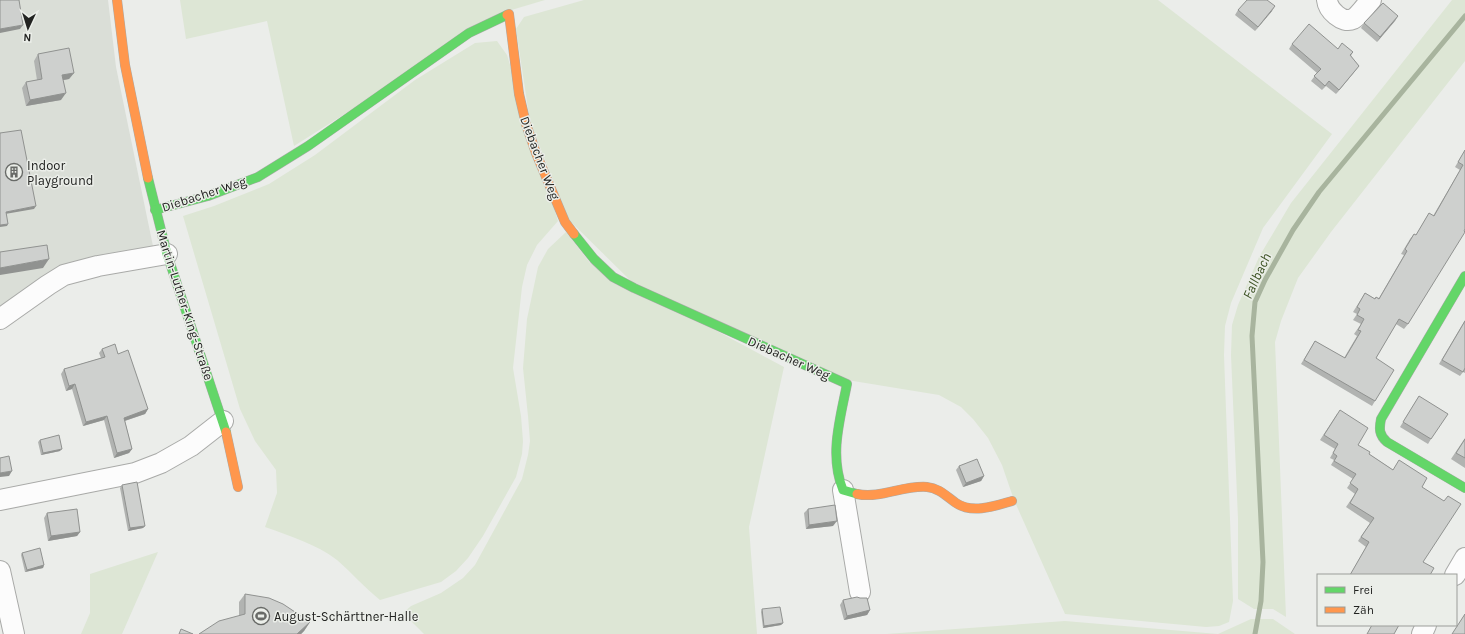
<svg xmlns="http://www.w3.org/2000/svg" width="1465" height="634" font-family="Karla,sans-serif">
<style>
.built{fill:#daded7}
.green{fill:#dde6d5}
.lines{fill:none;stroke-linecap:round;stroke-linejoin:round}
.stream{stroke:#a8b49e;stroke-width:5}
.street-casing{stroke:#a9aaa8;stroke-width:22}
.fast-casing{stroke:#a9aaa8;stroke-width:10}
.slow-casing{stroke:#a9aaa8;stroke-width:10}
.street{stroke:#fcfcfc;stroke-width:20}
.fast{stroke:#63d668;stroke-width:9}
.slow{stroke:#ff974d;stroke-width:9}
.wall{fill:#b1b3b1}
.shaded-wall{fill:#909290}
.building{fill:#ced0ce;stroke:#909290}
.labels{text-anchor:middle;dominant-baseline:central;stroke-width:3;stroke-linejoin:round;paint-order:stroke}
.street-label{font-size:13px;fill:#222321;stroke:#ebeee9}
.poi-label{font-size:13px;fill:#222321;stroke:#ebeee9;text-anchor:start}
.water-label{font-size:14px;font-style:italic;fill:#3c5223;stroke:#ebeee9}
</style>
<rect width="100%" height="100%" fill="#ebedea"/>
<polygon class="built" points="0,0 108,0 116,67 154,251 80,265 0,312"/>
<g class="green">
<polygon points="180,0 545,0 508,11 294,146 267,21 186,39"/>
<polygon points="584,0 1158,0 1332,134 1263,228 1231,303 1225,326 1224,355 1233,601 1229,622 1219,626 1206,627 1065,614 1014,500 1002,465 988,438 973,419 961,407 939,395 847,380 635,285 569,220 530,122 516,29 524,17"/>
<polygon points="1452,0 1465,0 1465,61 1331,232 1298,278 1281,321 1275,342 1286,617 1273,609 1254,609 1238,599 1238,519 1231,355 1232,325 1238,305 1259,257 1291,203"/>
<path d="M 497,41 L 507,55 L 558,221 L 537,245 L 527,265 L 522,287 L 513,368 L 521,416 L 523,441 L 522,454 L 516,477 L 483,536 L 468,558 L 456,571 L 441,582 L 380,600 C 365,588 352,573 337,560 C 316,544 290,536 265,527 L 277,493 L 276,470 L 255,441 L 240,409 L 183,216 L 214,206 L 269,184 L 315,155 L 415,80 L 475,43 Z"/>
<polygon points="566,232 590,263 784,367 749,527 757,634 424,634 403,613 411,606 441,593 463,578 475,565 522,479 528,455 530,441 528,416 523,368 527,319 538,267 548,249"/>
<polygon points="158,552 122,634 81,634 90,613 90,574"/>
<polygon points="1251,619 1273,619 1295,634 886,634 1065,621 1218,634"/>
</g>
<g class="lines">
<polyline class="stream" points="1255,634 1261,601 1263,562 1252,336 1255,302 1265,280 1293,230 1319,192 1465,16"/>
<g class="street-casing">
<g id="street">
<path d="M 1327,0 C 1328,10 1342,24 1353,19 C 1359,16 1366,5 1371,0"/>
<polyline points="0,319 48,285 64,275 98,266 167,254"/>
<polyline points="843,490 860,592"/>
<polyline points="0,500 135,473 161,463 191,446 223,421"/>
<polyline points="0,571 14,634"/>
<polyline points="1455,575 1465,558"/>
<polyline points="1422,634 1426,625"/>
</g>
</g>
<g class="fast-casing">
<g id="fast">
<polyline points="148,178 167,254 226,432"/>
<polyline points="155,210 208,196 258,177 308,146 469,33 507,15"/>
<path d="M 574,234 L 594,259 L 613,277 L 634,288 L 847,384 C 840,420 829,455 843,490 L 857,494"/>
<path d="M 1465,276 L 1381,419 C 1379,429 1379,435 1387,442 L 1465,488"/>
</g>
</g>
<g class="slow-casing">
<g id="slow">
<polyline points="117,0 125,65 148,178"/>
<polyline points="507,15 509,14 519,94 526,124 536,153 565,222 574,234"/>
<polyline points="226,432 238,487"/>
<path d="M 857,494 C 881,499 903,485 927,487 C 939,488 946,496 956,503 C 972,514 995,506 1012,501"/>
</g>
</g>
<use href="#street" class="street"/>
<use href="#fast" class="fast"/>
<use href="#slow" class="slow"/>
</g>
<g class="wall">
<polygon points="1238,10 1272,11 1255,31 1235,15"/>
<polygon points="1398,16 1377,42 1361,28 1364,23"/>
<polygon points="1292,44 1338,49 1353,52 1351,56 1359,66 1336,94 1326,86 1322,90 1311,81 1317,73 1289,49"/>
<polygon points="38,54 74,73 69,79 63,80 61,100 26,106 22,88 26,82 37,80 34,61"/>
<polygon points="1465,150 1465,229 1408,324 1404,329 1396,324 1376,358 1375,401 1372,406 1301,364 1315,341 1344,358 1357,336 1354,334 1361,324 1353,320 1357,314 1353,312 1365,293 1375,299 1376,297 1379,298 1404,255 1401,254 1410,239 1414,234 1416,235 1429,213 1433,216 1460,170 1455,167"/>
<polygon points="1465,320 1465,373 1463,372 1460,376 1439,364"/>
<polygon points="102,349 118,354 148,409 145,414 125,421 132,449 129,453 114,458 104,420 83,426 72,389 66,391 61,374 64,369 101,358 99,353"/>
<polygon points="1419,396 1431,439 1428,444 1400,427"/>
<polygon points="1337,414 1358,445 1369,454 1393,470 1422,487 1423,562 1430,575 1350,575 1366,547 1358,541 1370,523 1346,507 1355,494 1347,488 1353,479 1331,465 1334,460 1330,458 1335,449 1320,440"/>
<polygon points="1465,438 1465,468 1451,459"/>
<polygon points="40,440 60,451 41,455 38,442"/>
<polygon points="959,466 984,476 981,481 963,487 956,470"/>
<polygon points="122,485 145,526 143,528 128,531 120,488"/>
<polygon points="808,509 833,526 806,529 804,513"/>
<polygon points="47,513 80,532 77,536 48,541 44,518"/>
<polygon points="22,553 44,565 43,568 25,572 21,555"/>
<polygon points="245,594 310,622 304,631 301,634 199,634 239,616 239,602"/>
<polygon points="843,600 870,610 867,615 844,620 840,605"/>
<polygon points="762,609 783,623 781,625 763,628 761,612"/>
</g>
<g class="shaded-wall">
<polygon points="1275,6 1272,11 1255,31 1258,27"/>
<polygon points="1398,16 1395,21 1377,42 1380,37"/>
<polygon points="23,25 20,29 0,33 0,29"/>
<polygon points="1359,66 1356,70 1336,94 1339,90"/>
<polygon points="74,73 69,79 58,81 62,75"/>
<polygon points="66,93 61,100 26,106 30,100"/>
<polygon points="36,206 34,209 5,214 6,212"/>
<polygon points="8,224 7,226 0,227 0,225"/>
<polygon points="49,259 43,268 0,275 0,268"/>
<polygon points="75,384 72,389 66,391 69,386"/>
<polygon points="148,409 145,414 121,422 124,418"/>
<polygon points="107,416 104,420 83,426 86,422"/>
<polygon points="62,449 60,451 41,455 43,453"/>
<polygon points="132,449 129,453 114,458 117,453"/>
<polygon points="12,471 9,476 0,477 0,473"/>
<polygon points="984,476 981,481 963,487 966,483"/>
<polygon points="837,521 833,526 806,529 809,525"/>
<polygon points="145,526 143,528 128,531 130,528"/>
<polygon points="80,532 77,536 48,541 51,536"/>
<polygon points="44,565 43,568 25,572 27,570"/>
<polygon points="870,610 867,615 844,620 847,616"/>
<polygon points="310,622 304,631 301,634 297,634"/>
<polygon points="783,623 781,625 763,628 764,626"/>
</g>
<g class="building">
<polygon points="0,0 19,0 23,25 0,29"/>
<polygon points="1247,0 1267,0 1275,6 1258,27 1238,10"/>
<polygon points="1383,3 1398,16 1380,37 1364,23"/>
<polygon points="1309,24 1338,49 1342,43 1353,52 1350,55 1359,66 1339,90 1329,81 1325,86 1314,76 1321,69 1292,44"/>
<polygon points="69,48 74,73 62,75 66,93 30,100 26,82 42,79 38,54"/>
<polygon points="21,130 36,206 6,212 8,224 0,225 0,133"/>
<polygon points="1465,150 1465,229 1464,231 1465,232 1408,324 1399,319 1376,358 1394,370 1375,401 1304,360 1315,341 1345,358 1361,331 1358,330 1364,319 1357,315 1360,309 1357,307 1365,293 1375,299 1376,297 1379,299 1407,251 1405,249 1414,234 1416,235 1429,213 1434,216 1463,165 1458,162"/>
<polygon points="47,245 49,259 0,268 0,252"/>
<polygon points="1465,321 1465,368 1463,372 1442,360"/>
<polygon points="115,344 118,354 128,350 148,409 124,418 132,449 117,453 107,416 86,422 75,384 69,386 64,369 105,357 102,349"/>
<polygon points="1419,396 1448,414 1431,439 1403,422"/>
<polygon points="1340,410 1368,428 1358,445 1370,452 1369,454 1393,470 1399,460 1427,478 1422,487 1444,501 1448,496 1461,504 1423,562 1434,568 1430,575 1350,575 1369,542 1361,537 1374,518 1350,503 1358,489 1350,483 1356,474 1334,461 1337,456 1333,453 1338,444 1324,435"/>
<polygon points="59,435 62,449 43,453 40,440"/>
<polygon points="1465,439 1465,458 1456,453"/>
<polygon points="9,456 12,471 0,473 0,458"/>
<polygon points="977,459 984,476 966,483 959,466"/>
<polygon points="137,482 145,526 130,528 122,485"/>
<polygon points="835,505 837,521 809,525 808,509"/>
<polygon points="77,509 80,532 51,536 47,513"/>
<polygon points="40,548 44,565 27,570 22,553"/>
<polygon points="245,594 269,598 283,604 310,622 297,634 199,634 219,621 245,614"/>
<polygon points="857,597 860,598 867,598 870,610 847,616 843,600"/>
<polygon points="780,607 783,623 764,626 762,609"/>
<polygon points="1465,614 1465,634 1452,634"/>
<polygon points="1372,625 1399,625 1394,634 1367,634"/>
<polygon points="181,629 193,634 179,634"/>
</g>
<defs>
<g id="building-ring" transform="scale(0.9)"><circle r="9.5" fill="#ebeee9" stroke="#686a67" stroke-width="1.5"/><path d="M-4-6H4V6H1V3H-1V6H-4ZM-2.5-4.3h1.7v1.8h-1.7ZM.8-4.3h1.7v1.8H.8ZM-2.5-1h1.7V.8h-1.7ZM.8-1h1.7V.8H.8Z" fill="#686a67"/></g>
<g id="stadium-ring" transform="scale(0.9)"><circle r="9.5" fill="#ebeee9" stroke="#686a67" stroke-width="1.5"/><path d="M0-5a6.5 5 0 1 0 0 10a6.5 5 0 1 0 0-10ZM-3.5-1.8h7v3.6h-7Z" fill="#686a67"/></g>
</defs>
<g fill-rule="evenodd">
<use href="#building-ring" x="14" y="172"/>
<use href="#stadium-ring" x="261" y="616"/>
</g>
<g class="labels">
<g class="street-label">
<text transform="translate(540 158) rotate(69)">Diebacher Weg</text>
<text transform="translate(204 194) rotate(-18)">Diebacher Weg</text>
<text transform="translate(185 305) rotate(72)">Martin-Luther-King-Straße</text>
<text transform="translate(789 358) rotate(24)">Diebacher Weg</text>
</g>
<g class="poi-label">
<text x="27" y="165">Indoor<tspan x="27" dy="15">Playground</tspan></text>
<text x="274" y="616">August-Schärttner-Halle</text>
</g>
<g class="water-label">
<text transform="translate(1257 276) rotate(-65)">Fallbach</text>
</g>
</g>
<rect x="1317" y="574" width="140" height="52" fill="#ebeee9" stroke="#9b9d99"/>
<rect x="1325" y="587" width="20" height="6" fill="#63d668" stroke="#9b9d99"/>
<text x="1353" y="594" font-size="12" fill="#222321">Frei</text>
<rect x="1325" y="607" width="20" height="6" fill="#ff974d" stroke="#9b9d99"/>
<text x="1353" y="614" font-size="12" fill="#222321">Zäh</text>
<g transform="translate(28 28) rotate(184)" stroke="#ebeee9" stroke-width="3" paint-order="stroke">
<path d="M0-3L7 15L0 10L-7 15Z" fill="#222321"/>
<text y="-6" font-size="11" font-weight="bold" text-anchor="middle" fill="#222321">N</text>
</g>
</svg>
